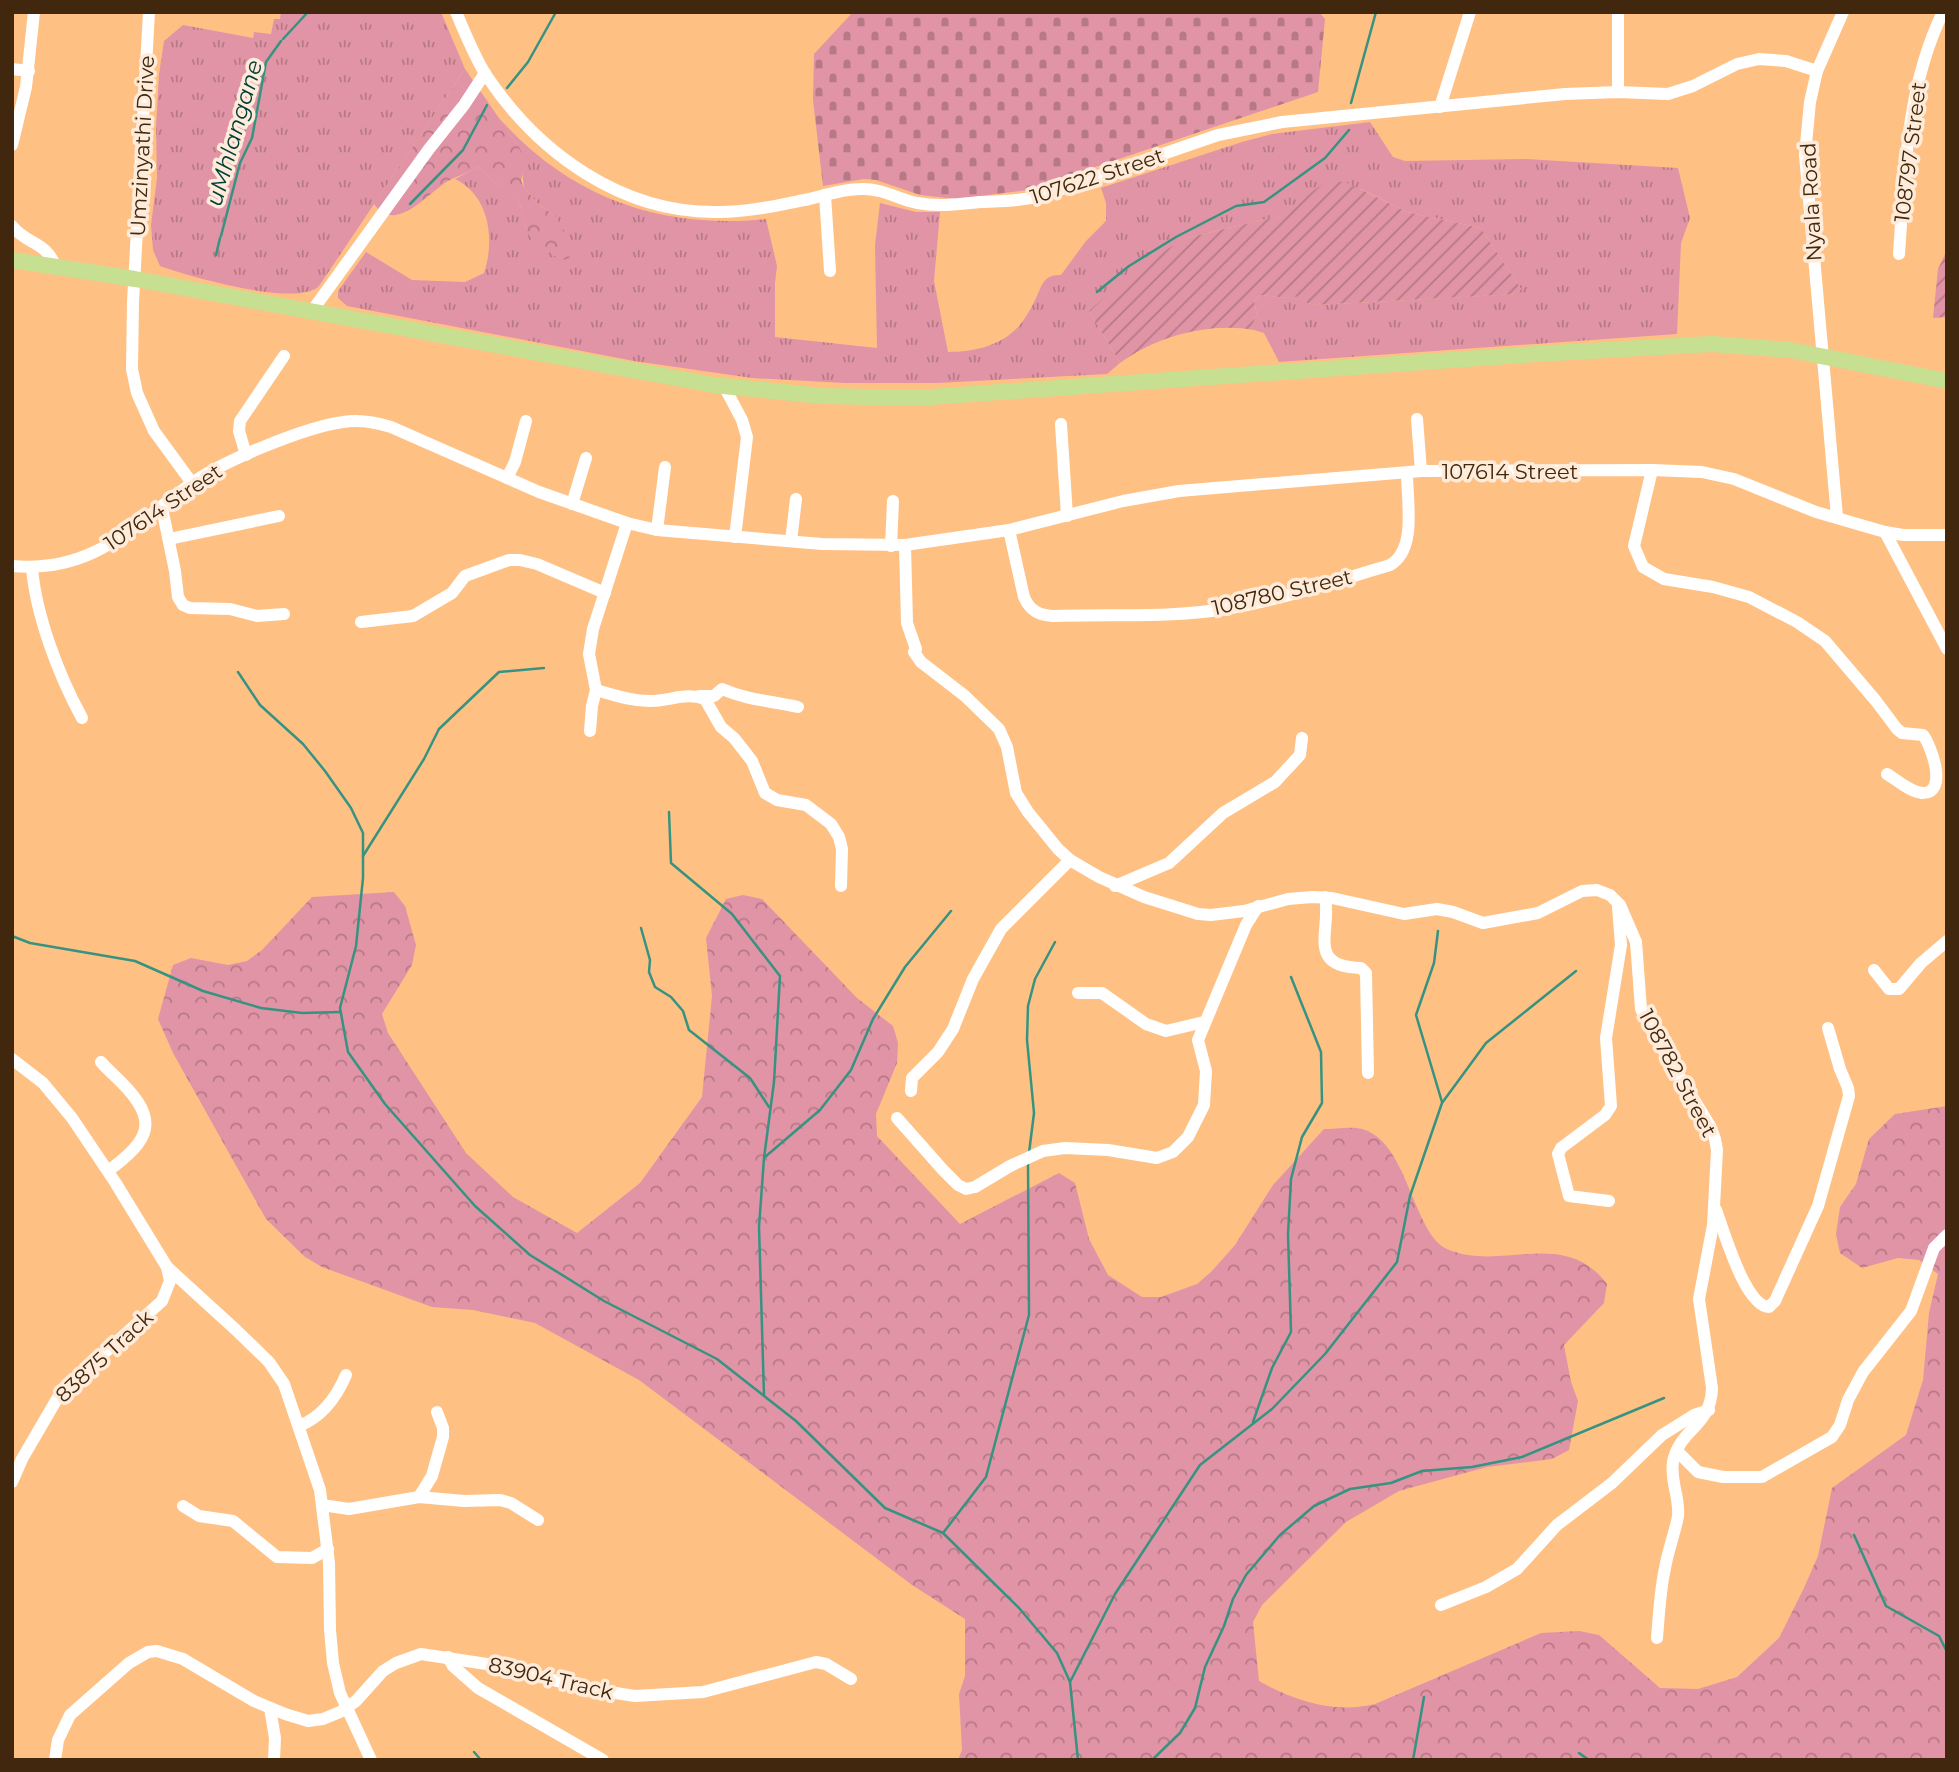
<svg xmlns="http://www.w3.org/2000/svg" width="1959" height="1772" font-family="Montserrat,sans-serif">
<style>
.grass{fill:url(#grass-tufts)}
.forest{fill:url(#forest-crowns)}
.cemetery{fill:url(#cemetery-stones)}
.garden{fill:url(#garden-furrows)}
.lines{fill:none;stroke-linecap:round;stroke-linejoin:round}
.stream{stroke:#379381;stroke-width:2.5}
.minor{stroke:#fff;stroke-width:12}
.major{stroke:#c7df90;stroke-width:16}
.labels{text-anchor:middle;dominant-baseline:central;stroke-width:7;stroke-linejoin:round;paint-order:stroke}
.street-label{font-size:21px;fill:#40270e;stroke:#ffebda}
.water-label{font-size:23px;font-style:italic;fill:#003e38;stroke:#ffebda}
</style>
<defs>
<pattern id="grass-tufts" width="24" height="20" patternUnits="userSpaceOnUse" patternTransform="scale(1.75)"><rect width="24" height="20" fill="#e094a6"/><path d="M3 7l-1-3M5 7V3M7 7l1-3M15 17l-1-3M17 17v-4M19 17l1-3" fill="none" stroke="#b77986"/></pattern>
<pattern id="forest-crowns" width="20" height="18" patternUnits="userSpaceOnUse" patternTransform="scale(1.75)"><rect width="20" height="18" fill="#e094a6"/><path d="M2 6a3 3 0 1 1 6 0M12 15a3 3 0 1 1 6 0" fill="none" stroke="#b77986"/></pattern>
<pattern id="cemetery-stones" width="16" height="16" patternUnits="userSpaceOnUse" patternTransform="scale(1.75)"><rect width="16" height="16" fill="#e094a6"/><path d="M2 7V4a2 2 0 0 1 4 0v3zM10 15v-3a2 2 0 0 1 4 0v3z" fill="#b77986"/></pattern>
<pattern id="garden-furrows" width="10" height="10" patternUnits="userSpaceOnUse" patternTransform="scale(1.75)"><rect width="10" height="10" fill="#e094a6"/><path d="M-1 1l2-2M0 10L10 0M9 11l2-2" fill="none" stroke="#b77986"/></pattern>
</defs>
<rect width="100%" height="100%" fill="#ffc084"/>
<g class="grass">
<path d="M 281,12 L 441,12 L 465,69 L 319,286 C 298,308 188,276 160,266 L 153,250 L 151,225 L 157,178 L 156,127 L 159,75 L 164,41 L 183,25 L 253,38 L 254,32 L 271,34 L 274,19 L 280,19 Z"/>
<path d="M 498,117 C 569,197 659,230 766,219 L 777,266 L 775,283 L 775,337 L 877,348 L 875,245 L 880,203 L 916,212 L 940,212 L 934,281 L 948,352 C 974,352 1001,346 1019,326 C 1025,319 1032,307 1036,298 C 1042,286 1043,274 1061,275 L 1086,241 L 1106,221 L 1106,203 L 1101,188 L 1242,142 L 1272,134 L 1370,122 L 1393,157 L 1405,161 L 1526,159 L 1678,168 L 1690,218 L 1681,243 L 1677,334 L 1279,362 L 1264,333 L 1254,330 L 1252,326 L 1257,314 L 1254,301 L 1260,295 L 1287,298 L 1301,295 L 1307,303 L 1317,305 L 1517,294 L 1521,289 L 1481,228 L 1407,212 L 1361,189 L 1321,185 L 1280,216 L 1186,238 L 1089,311 L 1120,363 L 1107,374 L 937,383 L 845,383 L 752,378 L 634,361 L 347,306 L 338,298 L 338,291 L 366,252 L 412,280 L 465,282 L 484,273 C 495,240 490,196 455,179 L 478,167 L 497,184 L 514,192 L 520,205 L 526,230 L 555,216 L 537,203 L 524,187 L 519,147 Z"/>
</g>
<g class="forest">
<path d="M 465,69 L 519,147 L 525,160 L 521,181 L 524,187 L 537,203 L 555,216 L 570,240 L 573,253 L 568,259 L 561,260 L 533,242 L 526,230 L 520,205 L 514,193 L 497,184 L 478,167 C 468,173 457,176 448,181 C 428,193 395,235 374,204 Z"/>
<path d="M 394,892 L 405,906 L 416,945 L 412,965 L 382,1014 L 388,1033 L 466,1153 L 513,1197 L 577,1233 L 640,1183 L 702,1097 L 712,996 L 706,938 L 726,899 L 743,895 L 762,899 L 857,998 L 893,1026 L 898,1043 L 897,1063 L 876,1114 L 877,1136 L 960,1224 L 1059,1173 L 1075,1183 L 1089,1239 L 1108,1275 L 1142,1297 L 1161,1297 L 1197,1284 L 1211,1272 L 1235,1245 L 1273,1185 L 1324,1129 C 1335,1129 1351,1126 1362,1129 C 1408,1141 1413,1234 1447,1249 C 1502,1273 1563,1226 1607,1284 L 1604,1303 L 1564,1345 L 1571,1382 L 1578,1401 L 1569,1450 L 1552,1459 L 1487,1467 L 1399,1491 L 1346,1522 L 1262,1605 L 1253,1622 L 1259,1681 C 1294,1701 1336,1714 1375,1704 L 1541,1633 L 1579,1631 L 1599,1635 L 1660,1688 L 1698,1689 L 1737,1677 L 1779,1638 L 1803,1590 L 1818,1556 L 1832,1488 L 1906,1435 L 1923,1380 L 1929,1313 L 1938,1274 L 1919,1260 L 1898,1258 L 1862,1268 L 1840,1253 L 1836,1234 L 1840,1207 L 1856,1184 L 1869,1139 L 1895,1114 L 1947,1106 L 1947,1760 L 958,1760 L 962,1750 L 959,1694 L 965,1676 L 965,1619 L 912,1585 L 639,1380 L 535,1323 L 473,1310 L 432,1307 L 322,1267 L 305,1257 L 266,1219 L 173,1053 L 158,1019 L 173,965 L 191,958 L 228,965 L 247,961 L 262,950 L 312,897 Z"/>
</g>
<polygon class="cemetery" points="853,12 1319,12 1325,19 1318,92 1027,190 955,199 920,195 876,180 864,179 823,186 813,100 814,54"/>
<g class="garden">
<path d="M 1335,181 L 1348,183 L 1407,212 L 1481,228 L 1521,289 L 1518,294 L 1316,305 L 1307,303 L 1301,296 L 1287,298 L 1260,295 L 1254,301 L 1257,314 L 1252,326 L 1254,330 C 1209,322 1157,336 1120,363 L 1089,311 L 1138,267 L 1186,238 L 1279,216 L 1321,185 Z"/>
<polygon points="1947,250 1947,317 1933,318 1938,269"/>
</g>
<g class="lines">
<g class="stream">
<polyline points="283,39 308,12"/>
<polyline points="507,88 528,62 556,12"/>
<polyline points="1351,103 1376,12"/>
<polyline points="410,204 463,150 487,105"/>
<polyline points="221,236 240,163 252,138 266,62 281,41"/>
<polyline points="216,255 220,238"/>
<polyline points="1097,292 1129,266 1176,237 1236,206 1264,202 1325,158 1349,130"/>
<polyline points="238,672 260,705 303,744 325,771 351,808 363,833 363,878 356,946 340,1008 348,1052 385,1104 475,1206 530,1255 604,1301 717,1359 796,1421 885,1508 943,1533 1019,1608 1057,1653 1070,1682 1078,1760"/>
<polyline points="669,812 671,863 732,914 780,976 774,1082 764,1158 759,1227 764,1395"/>
<polyline points="363,856 424,759 439,729 499,672 544,668"/>
<polyline points="641,928 650,960 649,972 655,987 671,997 683,1011 689,1030 750,1078 769,1107"/>
<polyline points="1438,931 1434,963 1416,1015 1442,1102"/>
<polyline points="12,936 30,943 135,961 203,991 261,1008 302,1013 340,1012"/>
<polyline points="1029,1153 1034,1113 1027,1040 1028,1006 1035,979 1055,942"/>
<polyline points="765,1157 820,1110 851,1070 873,1019 905,967 951,911"/>
<polyline points="1253,1422 1272,1368 1291,1332 1288,1234 1291,1179 1302,1137 1322,1103 1321,1052 1291,977"/>
<polyline points="943,1533 986,1477 1029,1315 1028,1163"/>
<polyline points="1854,1535 1886,1606 1939,1636 1947,1652"/>
<polyline points="1070,1682 1115,1594 1200,1465 1272,1409 1325,1354 1397,1262 1410,1196 1442,1103 1486,1043 1576,971"/>
<polyline points="474,1752 481,1760"/>
<polyline points="1579,1753 1589,1760"/>
<polyline points="1152,1760 1180,1733 1195,1708 1205,1667 1224,1626 1233,1599 1246,1575 1280,1535 1314,1506 1350,1489 1391,1483 1422,1471 1472,1467 1522,1457 1664,1398"/>
<polyline points="1413,1760 1424,1697"/>
</g>
<g class="minor">
<polyline points="149,12 133,302 132,369 137,393 154,431 192,483"/>
<path d="M 456,12 C 465,33 474,56 486,75 C 538,153 622,214 719,212 C 749,212 779,205 809,199 C 825,195 844,189 861,189 C 881,188 898,199 917,203 C 939,207 960,204 981,202 C 1003,201 1023,201 1044,195 L 1218,135 L 1282,122 L 1565,94 L 1618,92 L 1668,94 L 1693,86 L 1737,64 L 1759,59 L 1786,61 L 1817,71"/>
<polyline points="12,69 29,71"/>
<polyline points="1618,92 1618,12"/>
<polyline points="1440,107 1470,12"/>
<polyline points="12,145 26,87 34,12"/>
<polyline points="825,195 830,271"/>
<path d="M 12,226 C 27,245 47,241 56,268"/>
<path d="M 1899,254 C 1905,171 1906,88 1943,12"/>
<polyline points="312,311 429,149 464,105 485,73"/>
<polyline points="724,386 742,420 747,437 735,537"/>
<polyline points="1417,419 1421,471"/>
<polyline points="1061,424 1067,516"/>
<polyline points="246,455 239,431 240,421 284,356"/>
<path d="M 1652,470 L 1634,546 L 1643,567 L 1664,579 L 1713,587 L 1749,597 L 1797,622 L 1825,641 L 1876,701 L 1897,729 L 1902,733 L 1923,735 C 1931,745 1949,794 1922,793 C 1910,792 1897,780 1887,774"/>
<polyline points="507,478 515,462 526,421"/>
<polyline points="572,504 586,458"/>
<polyline points="162,508 175,571 178,597 183,605 190,608 230,609 257,616 284,614"/>
<polyline points="1837,517 1805,155 1810,102 1817,71 1843,12"/>
<polyline points="657,530 665,467"/>
<path d="M 1009,530 L 1024,597 C 1030,611 1039,615 1053,616 C 1110,614 1169,618 1225,609 C 1281,600 1336,581 1390,565 C 1417,550 1407,501 1407,474"/>
<polyline points="1885,532 1947,649"/>
<polyline points="169,539 279,516"/>
<polyline points="791,541 796,499"/>
<path d="M 905,545 L 907,623 L 916,649 L 914,652 L 921,662 L 965,696 L 999,729 L 1007,747 L 1016,793 L 1028,812 L 1058,849 L 1070,860 L 1099,877 L 1144,897 L 1198,914 L 1211,915 L 1244,911 L 1288,899 L 1312,897 L 1332,898 L 1404,914 L 1437,909 L 1453,912 L 1483,923 L 1538,913 L 1582,891 L 1597,890 L 1610,895 L 1620,905 L 1636,942 L 1641,1009 L 1650,1028 L 1710,1126 L 1715,1139 L 1717,1150 L 1713,1225 L 1699,1299 L 1712,1388 C 1711,1427 1679,1429 1673,1462 C 1670,1481 1680,1498 1678,1516 C 1675,1533 1668,1550 1665,1568 C 1660,1591 1659,1614 1657,1638"/>
<polyline points="891,546 893,501"/>
<path d="M 12,566 C 94,573 131,527 191,484 C 222,461 306,427 343,422 C 360,419 375,422 391,427 L 539,492 L 627,523 L 657,530 L 822,544 L 905,545 L 1009,530 L 1123,501 L 1179,491 L 1421,471 L 1652,470 L 1702,472 L 1734,479 L 1816,512 L 1885,532 L 1903,535 L 1947,535"/>
<path d="M 32,568 C 36,616 59,676 82,718"/>
<polyline points="361,622 413,616 452,593 465,576 509,560 520,560 537,564 605,593"/>
<path d="M 596,690 C 614,695 631,701 650,701 C 670,701 686,692 705,699 L 721,727 L 734,738 L 752,761 L 765,793 L 777,800 L 806,805 L 831,824 L 839,837 L 842,849 L 841,886"/>
<path d="M 699,696 L 714,696 L 722,689 C 747,700 772,701 798,707"/>
<polyline points="590,731 592,706 596,690 589,654 593,629 627,523"/>
<polyline points="1115,886 1169,863 1223,813 1275,782 1300,755 1302,738"/>
<path d="M 1325,897 C 1332,930 1305,967 1361,968 L 1366,973 L 1368,1073"/>
<polyline points="1874,970 1889,989 1899,989 1921,963 1947,941"/>
<polyline points="1078,993 1102,993 1146,1024 1166,1031 1204,1022"/>
<polyline points="12,1059 43,1083 72,1118 115,1182 167,1267 236,1330 269,1362 284,1384 320,1490 329,1563 330,1630 333,1663 340,1693 371,1760"/>
<path d="M 101,1062 C 107,1069 114,1075 121,1082 C 160,1121 150,1140 108,1171"/>
<polyline points="911,1091 912,1078 938,1052 953,1029 973,979 1001,929 1070,860"/>
<polyline points="897,1118 943,1170 958,1185 966,1189 975,1187 1010,1166 1043,1151 1065,1148 1108,1150 1157,1158 1173,1152 1188,1137 1204,1105 1206,1071 1198,1040 1246,925 1258,906"/>
<polyline points="1609,1201 1569,1196 1558,1154 1561,1148 1605,1115 1611,1106 1606,1038 1621,945 1618,907"/>
<path d="M 1716,1210 C 1724,1231 1745,1306 1769,1307 L 1775,1301 L 1818,1206 L 1849,1096 L 1848,1088 L 1840,1069 L 1828,1028"/>
<path d="M 299,1426 C 322,1417 337,1396 346,1375"/>
<polyline points="1677,1451 1698,1472 1723,1477 1762,1477 1832,1437 1840,1425 1848,1400 1863,1372 1911,1311 1934,1248 1947,1235"/>
<polyline points="12,1482 22,1459 61,1392 162,1301 170,1281 167,1267"/>
<polyline points="419,1497 432,1476 443,1437 443,1428 437,1412"/>
<polyline points="322,1505 349,1509 419,1497 464,1501 500,1500 511,1503 538,1520"/>
<polyline points="183,1506 199,1516 233,1521 277,1557 312,1558 328,1549"/>
<polyline points="1441,1605 1486,1587 1517,1569 1557,1525 1612,1483 1662,1435 1694,1415 1709,1410"/>
<polyline points="448,1657 453,1666 478,1688 603,1760"/>
<polyline points="270,1708 275,1738 274,1760"/>
<polyline points="55,1760 58,1740 70,1715 129,1663 148,1652 157,1651 183,1659 254,1701 285,1714 308,1721 323,1719 340,1712 356,1701 383,1671 396,1663 421,1654 493,1665 589,1689 635,1696 703,1692 816,1662 826,1664 851,1679"/>
</g>
<polyline class="major" points="12,260 135,279 714,385 822,396 917,398 1536,354 1712,344 1790,350 1947,381"/>
</g>
<g class="labels">
<g class="street-label">
<text transform="translate(142 146) rotate(-87)">Umzinyathi Drive</text>
<text transform="translate(1910 152) rotate(-83)">108797 Street</text>
<text transform="translate(1097 176) rotate(-18)">107622 Street</text>
<text transform="translate(1811 202) rotate(-93)">Nyala Road</text>
<text x="1510" y="471">107614 Street</text>
<text transform="translate(163 507) rotate(-34)">107614 Street</text>
<text transform="translate(1282 592) rotate(-13)">108780 Street</text>
<text transform="translate(1678 1073) rotate(62)">108782 Street</text>
<text transform="translate(104 1356) rotate(-43)">83875 Track</text>
<text transform="translate(551 1678) rotate(13)">83904 Track</text>
</g>
<g class="water-label">
<text transform="translate(234 133) rotate(-74)">uMhlangane</text>
</g>
</g>
<rect width="1959" height="1772" fill="none" stroke="#40270e" stroke-width="28"/>
</svg>
